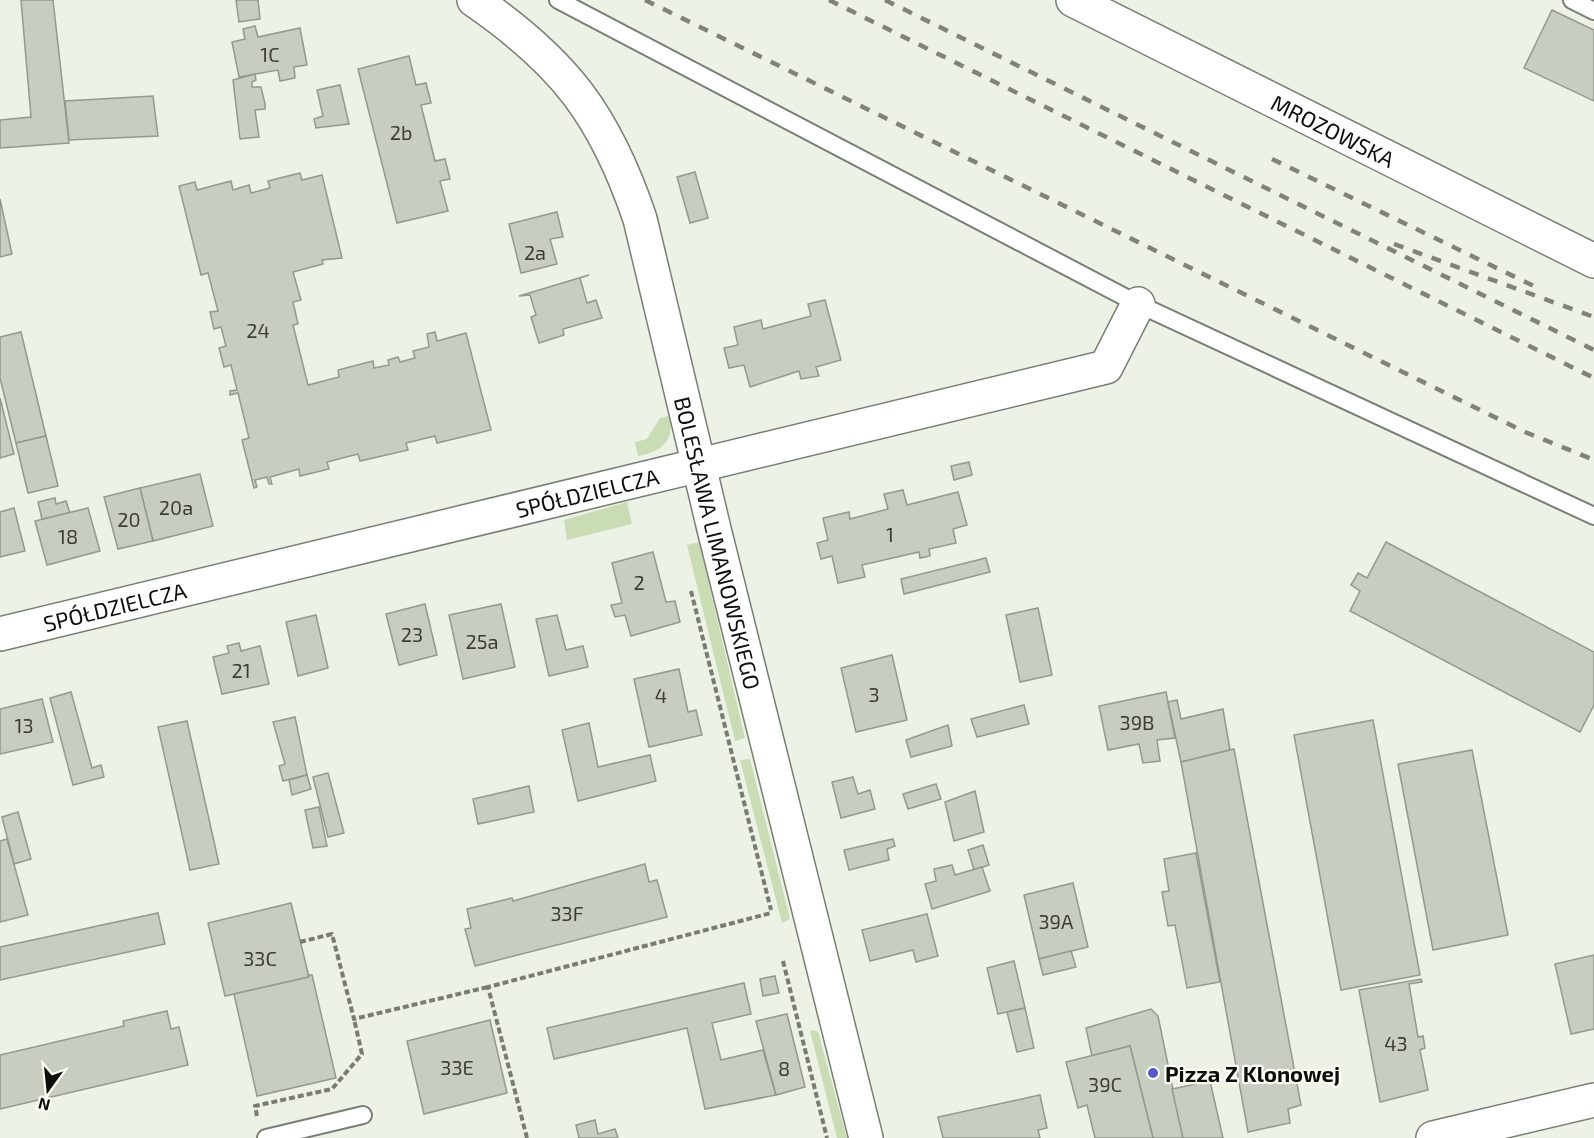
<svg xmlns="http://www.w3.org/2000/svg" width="1594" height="1138" font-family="'Exo 2',sans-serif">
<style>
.green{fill:#c9dcb4}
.building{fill:#c7cdc1;stroke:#94998e;stroke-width:1.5}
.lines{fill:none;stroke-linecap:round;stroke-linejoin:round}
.service-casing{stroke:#7a7f75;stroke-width:20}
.minor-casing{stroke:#7a7f75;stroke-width:36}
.tertiary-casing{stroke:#7a7f75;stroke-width:36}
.path{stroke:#797c74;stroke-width:4;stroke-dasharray:6 3;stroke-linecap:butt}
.service{stroke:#fff;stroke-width:16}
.minor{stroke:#fff;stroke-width:33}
.tertiary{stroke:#fff;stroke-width:33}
.rail{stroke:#80837b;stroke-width:4.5;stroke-dasharray:10 10;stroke-linecap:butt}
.poi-dot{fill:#5758cf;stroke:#fbfff7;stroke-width:2}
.labels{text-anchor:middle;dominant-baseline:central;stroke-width:4.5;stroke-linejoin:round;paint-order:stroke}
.number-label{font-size:20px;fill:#3b3e38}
.street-label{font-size:22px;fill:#0c0e0a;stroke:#fbfff7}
.poi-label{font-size:22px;font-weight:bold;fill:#0c0e0a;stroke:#fbfff7;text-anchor:start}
</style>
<rect width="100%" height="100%" fill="#edf2e6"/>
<g class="green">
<path d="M 669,416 C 676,441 660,452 638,456 L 635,442 L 647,439 L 660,418 Z"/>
<polygon points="627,502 632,524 567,540 564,520"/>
<polygon points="699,542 745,738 735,741 687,545"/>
<polygon points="750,759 790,919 782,923 740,760"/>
<polygon points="814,1030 818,1032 847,1138 837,1138 810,1031"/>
</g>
<g class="building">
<polygon points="21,0 53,0 69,143 0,148 0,120 31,117"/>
<polygon points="236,0 258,0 260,19 239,22"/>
<polygon points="1552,10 1594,30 1594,101 1524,68"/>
<polygon points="255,26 258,37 300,28 307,65 294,67 295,78 280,81 278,70 239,77 232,42 245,39 243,29"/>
<polygon points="409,56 416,85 426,83 431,103 421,105 435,161 445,159 450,179 440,181 448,211 397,223 358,69"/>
<polygon points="255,74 256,80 252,82 252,87 261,87 265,104 265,109 255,110 259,137 240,139 233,80"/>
<polygon points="340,85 349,124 316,128 314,119 323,116 317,90"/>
<polygon points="153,96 158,136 69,140 65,101"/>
<polygon points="695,172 708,218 690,223 677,177"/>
<polygon points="300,173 302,180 322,175 342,258 322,260 323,264 293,272 301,300 293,302 298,324 293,325 308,385 339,377 338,370 373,361 374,368 389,365 388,360 398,357 400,362 415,358 413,351 429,347 427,334 435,332 437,341 466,333 491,430 437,443 435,436 406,443 408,450 360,461 358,454 327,462 329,469 300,476 299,469 270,477 272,484 269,484 267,477 255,480 257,487 254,488 242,440 249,438 238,393 230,395 230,391 237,390 231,365 224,367 219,348 226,346 221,327 214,329 210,312 218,311 208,273 201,275 179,186 195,182 197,190 231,181 233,190 249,185 251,193 270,188 268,181"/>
<polygon points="0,199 12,254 0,257"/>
<polygon points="557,212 563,237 550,239 557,264 521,273 509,224"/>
<polygon points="589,275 580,278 587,303 596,300 602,318 563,329 564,335 539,343 531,317 536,315 530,295 519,296"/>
<polygon points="825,300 841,360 816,367 819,376 801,379 799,371 750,387 744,365 729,368 724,348 738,345 734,327 761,320 763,329 811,316 808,304"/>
<polygon points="21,332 46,436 16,443 0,378 0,337"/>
<polygon points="0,398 14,454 0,458"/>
<polygon points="46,436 58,486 28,493 16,443"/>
<polygon points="969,462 972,475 954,480 951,466"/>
<polygon points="200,474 213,526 153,541 140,488"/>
<polygon points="140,488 153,541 118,549 104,497"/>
<polygon points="903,490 907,505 958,492 967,525 953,529 956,543 929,549 930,556 920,558 919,552 862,565 865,577 838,583 832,556 821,559 817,543 828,540 823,518 849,512 850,519 888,509 884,494"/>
<polygon points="55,498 56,504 66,501 70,513 42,519 38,502"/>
<polygon points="14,508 25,551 0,557 0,512"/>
<polygon points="88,508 100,551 47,565 35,521"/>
<polygon points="1386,542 1594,652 1594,705 1580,732 1350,611 1360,591 1351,585 1358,573 1367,578"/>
<polygon points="653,552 666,602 675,601 680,622 631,636 625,615 615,617 611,605 622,603 612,563"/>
<polygon points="986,558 990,572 904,594 901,579"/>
<polygon points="425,604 437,655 399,665 386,614"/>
<polygon points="501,604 515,667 463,679 449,615"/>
<polygon points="1038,608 1052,675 1020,682 1006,615"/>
<polygon points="316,615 328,668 298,676 286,622"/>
<polygon points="557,615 566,650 583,646 588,667 549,676 536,619"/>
<polygon points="239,643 241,651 260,646 269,684 222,694 213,657 229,653 227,646"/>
<polygon points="892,655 907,720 856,732 841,668"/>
<polygon points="679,669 688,712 696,710 702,735 649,747 634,679"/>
<polygon points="71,692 92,768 101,765 104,777 73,785 50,698"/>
<polygon points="1166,692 1175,738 1157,740 1160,761 1143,763 1139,744 1108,750 1099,706"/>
<polygon points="42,699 53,742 0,754 0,709"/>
<polygon points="1177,700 1181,719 1223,709 1230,750 1181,762 1168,702"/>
<polygon points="1024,705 1029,724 977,737 971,719"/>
<polygon points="295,717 307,775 283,781 279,766 285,764 273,722"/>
<polygon points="1373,720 1420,975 1341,990 1294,735"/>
<polygon points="187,721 219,864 190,870 158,727"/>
<polygon points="589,723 598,767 650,755 656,781 578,801 562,730"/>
<polygon points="948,725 952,746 911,757 906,740"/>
<polygon points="1234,749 1301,1105 1288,1109 1290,1123 1248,1132 1181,762"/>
<polygon points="1472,750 1508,935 1433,950 1398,764"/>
<polygon points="328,773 344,833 328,837 313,777"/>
<polygon points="307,775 311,789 292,795 289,780"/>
<polygon points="853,777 858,794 870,790 875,809 841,818 832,782"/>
<polygon points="936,784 941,799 908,809 903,794"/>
<polygon points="529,786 534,812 478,824 473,799"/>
<polygon points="975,791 984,832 954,841 945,802"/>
<polygon points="319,807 327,846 313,848 305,810"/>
<polygon points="18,812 31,859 14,864 2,817"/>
<polygon points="7,839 28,915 0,922 0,841"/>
<polygon points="893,839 895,846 887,849 889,860 849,870 844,850"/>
<polygon points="983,845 989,865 974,870 968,850"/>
<polygon points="1196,853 1220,982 1187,988 1175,925 1168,926 1162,892 1169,891 1164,859"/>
<polygon points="645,864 649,882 657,880 667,917 475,966 465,929 471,928 467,909 512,898 513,901"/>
<polygon points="952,865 955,875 982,867 990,891 932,909 925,884 936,881 934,869"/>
<polygon points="1073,883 1088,947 1039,959 1024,895"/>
<polygon points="291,903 309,977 225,996 208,923"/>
<polygon points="158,913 165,944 0,980 0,947"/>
<polygon points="927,914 938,956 916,962 913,950 870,961 862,930"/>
<polygon points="1071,951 1076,967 1043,975 1039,959"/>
<polygon points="1594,955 1594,1029 1571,1034 1555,964"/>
<polygon points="1014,961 1025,1008 998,1014 987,968"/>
<polygon points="308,975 312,975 336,1078 257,1096 234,994 309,977"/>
<polygon points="775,976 779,993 763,996 760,979"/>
<polygon points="1421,979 1422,982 1409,984 1418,1037 1423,1036 1425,1048 1420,1050 1428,1090 1380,1102 1359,990"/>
<polygon points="744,983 751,1014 712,1023 721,1060 763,1050 776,1095 705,1109 687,1028 554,1059 547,1028"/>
<polygon points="1025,1008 1034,1048 1017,1052 1007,1012"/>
<polygon points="1151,1009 1158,1016 1183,1138 1153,1138 1130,1046 1092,1056 1086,1028"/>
<polygon points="167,1011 171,1029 179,1027 188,1065 0,1109 0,1055 124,1026 123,1021"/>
<polygon points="787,1014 805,1087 776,1095 756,1021"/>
<polygon points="490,1020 507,1093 424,1114 407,1041"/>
<polygon points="1130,1046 1153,1138 1095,1138 1087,1105 1078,1108 1066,1062"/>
<polygon points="1210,1081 1223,1138 1183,1138 1172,1089"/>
<polygon points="1040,1095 1047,1128 1038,1130 1040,1138 943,1138 938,1117"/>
<polygon points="595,1120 598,1134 615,1129 618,1138 579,1138 576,1125"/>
</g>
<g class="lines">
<g class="service-casing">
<g id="service">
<polyline points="558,0 1138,304 1594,516"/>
<polyline points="1572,0 1594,11"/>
<polyline points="266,1138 363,1115"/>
</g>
</g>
<g class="minor-casing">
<g id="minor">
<path id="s1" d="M 474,0 C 564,62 605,115 640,219 L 714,529 L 866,1138"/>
<path id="s2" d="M 0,634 L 1106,367 L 1138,304"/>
<polyline points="1433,1138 1594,1100"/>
</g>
</g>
<g class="tertiary-casing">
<g id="tertiary">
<path id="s3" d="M 1073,0 L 1594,261"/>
</g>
</g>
<g class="path">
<polyline points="691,591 771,910"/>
<polyline points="300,942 332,934 354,1019 488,987"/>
<polyline points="783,961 827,1138"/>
<polyline points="257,1116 255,1106 332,1089 362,1054 354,1019"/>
<polyline points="527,1138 488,987 771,913"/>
</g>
<use href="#service" class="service"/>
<use href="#minor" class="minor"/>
<use href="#tertiary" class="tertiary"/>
<g class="rail">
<polyline points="645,0 1525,432 1594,460"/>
<polyline points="829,0 1594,378"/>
<polyline points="885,0 1594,350"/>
<polyline points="1272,159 1542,290"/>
<polyline points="1394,244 1594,317"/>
</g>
</g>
<circle class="poi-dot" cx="1153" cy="1073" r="6"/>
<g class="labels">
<g class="number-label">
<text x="270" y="54">1C</text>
<text x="401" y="132">2b</text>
<text x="535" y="252">2a</text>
<text x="258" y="330">24</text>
<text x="176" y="507">20a</text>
<text x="129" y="519">20</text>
<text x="890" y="534">1</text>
<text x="68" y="536">18</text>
<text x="639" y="582">2</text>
<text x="412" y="634">23</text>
<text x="482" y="641">25a</text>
<text x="241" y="670">21</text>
<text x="874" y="694">3</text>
<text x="661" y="695">4</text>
<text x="1137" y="722">39B</text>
<text x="24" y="725">13</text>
<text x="567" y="913">33F</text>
<text x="1056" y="921">39A</text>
<text x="260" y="958">33C</text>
<text x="1396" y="1043">43</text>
<text x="457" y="1067">33E</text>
<text x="784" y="1068">8</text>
<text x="1105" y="1084">39C</text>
</g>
<g class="street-label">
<text stroke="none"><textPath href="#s3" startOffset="291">MROZOWSKA</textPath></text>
<text stroke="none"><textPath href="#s2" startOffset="604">SPÓŁDZIELCZA</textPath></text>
<text stroke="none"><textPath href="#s1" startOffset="614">BOLESŁAWA LIMANOWSKIEGO</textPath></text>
<text stroke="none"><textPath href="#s2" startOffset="118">SPÓŁDZIELCZA</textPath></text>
</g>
<g class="poi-label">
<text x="1165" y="1073">Pizza Z Klonowej</text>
</g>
</g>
<g transform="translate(48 1090) rotate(195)" stroke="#fbfff7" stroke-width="4.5" paint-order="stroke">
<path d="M0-4.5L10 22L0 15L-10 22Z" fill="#0c0e0a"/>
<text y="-9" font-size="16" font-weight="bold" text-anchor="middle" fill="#0c0e0a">N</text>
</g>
</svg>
